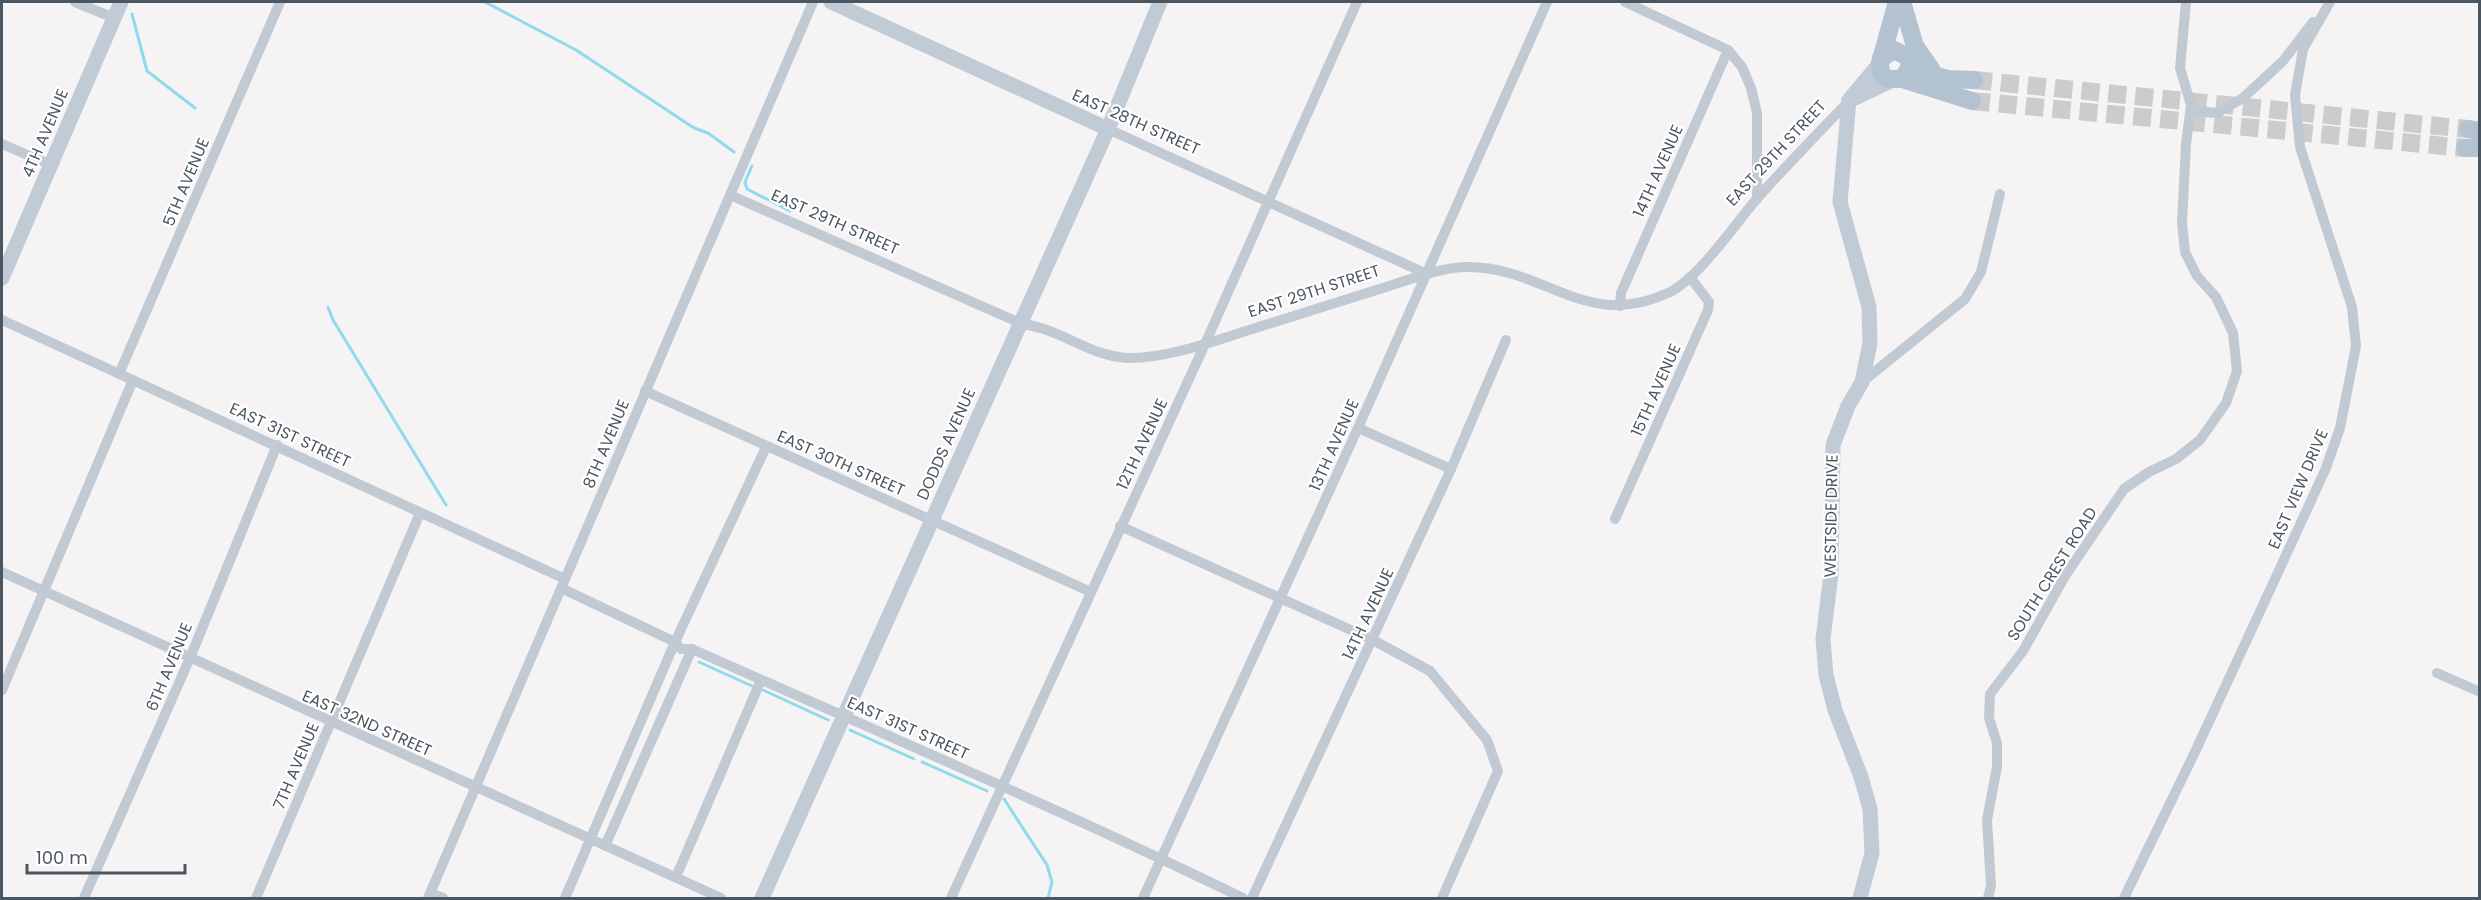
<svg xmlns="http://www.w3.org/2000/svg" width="2481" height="900" font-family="Poppins,sans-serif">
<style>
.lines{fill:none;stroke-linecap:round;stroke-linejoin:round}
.stream{stroke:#90daee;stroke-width:3}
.primary-tunnel{stroke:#caccce;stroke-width:18;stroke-dasharray:18 9;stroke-linecap:butt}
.street{stroke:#c1cad2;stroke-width:10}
.secondary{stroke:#c1cbd6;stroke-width:15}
.primary{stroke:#b3c2d1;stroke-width:18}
.labels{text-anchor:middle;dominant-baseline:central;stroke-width:4.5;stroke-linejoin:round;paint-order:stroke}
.street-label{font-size:16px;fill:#4a5661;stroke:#fff}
</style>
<rect width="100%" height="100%" fill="#f5f3f3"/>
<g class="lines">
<g class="stream">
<polyline points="485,2 576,50 694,128 708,133 734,152"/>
<polyline points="132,14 147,71 195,108"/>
<polyline points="752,166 745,182 747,189 790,211"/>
<polyline points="328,307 333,320 446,505"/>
<polyline points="699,662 752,686"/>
<polyline points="763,690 828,720"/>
<polyline points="850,730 914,759"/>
<polyline points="922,762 987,791"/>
<polyline points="1004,799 1047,865 1052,882 1048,898"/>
</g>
<g class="primary-tunnel">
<polyline points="1974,80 2468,129"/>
<polyline points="1972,101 2465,148"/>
</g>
<g class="street">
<polyline points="75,2 114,18"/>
<polyline points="1625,2 1728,50 1742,67 1751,88 1757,113 1757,199"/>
<polyline points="2191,111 2217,113 2243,98 2283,61 2313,22"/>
<polyline points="1108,129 1427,274"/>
<polyline points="2,144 51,165"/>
<path d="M 730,195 L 1020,323 C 1029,325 1038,327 1047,330 C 1075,340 1096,356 1127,358 C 1164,359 1211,342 1246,331 C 1293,316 1339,302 1386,287 C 1412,279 1441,267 1468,267 C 1545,267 1585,331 1668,293 C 1697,280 1733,227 1755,201 C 1785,167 1817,134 1849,101"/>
<polyline points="1620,306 1621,293 1728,50"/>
<polyline points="2,320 565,579"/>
<polyline points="119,374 280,2"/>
<polyline points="1862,382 1965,299 1981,272 2000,194"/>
<polyline points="645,391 1091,592"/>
<polyline points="1358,428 1451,469"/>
<polyline points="1615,519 1708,310 1709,302 1690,277"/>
<polyline points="1120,526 1373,640 1430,671 1487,740 1498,771 1442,898"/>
<polyline points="2,572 721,898"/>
<path d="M 561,588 L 675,642 L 681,649 L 692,649 C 876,731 1062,810 1243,898"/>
<polyline points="2437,673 2480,692"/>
<polyline points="2,690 133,380"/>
<polyline points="605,846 692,649"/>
<polyline points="676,877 761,680"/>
<polyline points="430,893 443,898"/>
<polyline points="84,898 190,658 277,445"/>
<polyline points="256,898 420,513"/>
<polyline points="428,898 813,2"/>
<polyline points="565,898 675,642 766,447"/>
<polyline points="951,898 1205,344 1357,2"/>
<polyline points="1143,898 1358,428 1547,2"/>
<polyline points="1252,898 1451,469 1506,340"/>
<polyline points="1988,898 1991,885 1987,820 1997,767 1997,743 1989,718 1990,694 2023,651 2065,576 2124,489 2149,472 2176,459 2200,440 2226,403 2237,371 2233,333 2216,297 2197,276 2185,252 2182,223 2186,144 2191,105 2180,68 2186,2"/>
<polyline points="2124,898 2195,752 2281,566 2326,468 2340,428 2356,346 2352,307 2300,147 2295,95 2303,49 2330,2"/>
</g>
<g class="secondary">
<polyline points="831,2 1108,129"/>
<polyline points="1855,98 1893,80"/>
<polyline points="1849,100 1840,202 1869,307 1870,343 1862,382 1848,406 1833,445 1831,574 1823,639 1826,675 1835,710 1861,777 1870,809 1872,853 1860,898"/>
<polyline points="1849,100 1880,63"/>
<polyline points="2,278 121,2"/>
<polyline points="762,898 1108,129 1160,2"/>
</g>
<g class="primary">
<polyline points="1897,2 1880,63 1881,73 1888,79 1902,79 1972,101"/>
<polyline points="1902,2 1915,46 1931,69 1933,75"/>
<polyline points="1881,58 1894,50 1908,57 1910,67 1902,79"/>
<polyline points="1923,72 1947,79 1974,80"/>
<polyline points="2468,129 2480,131"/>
<polyline points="2465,148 2480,148"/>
</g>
</g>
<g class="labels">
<g class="street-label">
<text transform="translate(1136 122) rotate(24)">EAST 28TH STREET</text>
<text transform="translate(45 133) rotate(-67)">4TH AVENUE</text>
<text transform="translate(1776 153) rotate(-47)">EAST 29TH STREET</text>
<text transform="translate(1658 171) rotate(-66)">14TH AVENUE</text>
<text transform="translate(186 182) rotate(-67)">5TH AVENUE</text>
<text transform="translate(835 222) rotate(24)">EAST 29TH STREET</text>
<text transform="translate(1314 291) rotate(-18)">EAST 29TH STREET</text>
<text transform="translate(1656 390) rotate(-66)">15TH AVENUE</text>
<text transform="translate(290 435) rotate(25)">EAST 31ST STREET</text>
<text transform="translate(606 444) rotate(-67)">8TH AVENUE</text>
<text transform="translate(946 444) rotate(-66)">DODDS AVENUE</text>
<text transform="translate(1142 444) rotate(-65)">12TH AVENUE</text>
<text transform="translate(1334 445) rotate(-66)">13TH AVENUE</text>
<text transform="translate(841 463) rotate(24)">EAST 30TH STREET</text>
<text transform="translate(2298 489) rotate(-67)">EAST VIEW DRIVE</text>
<text transform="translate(1831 516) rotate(-89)">WESTSIDE DRIVE</text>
<text transform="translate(2052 574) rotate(-58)">SOUTH CREST ROAD</text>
<text transform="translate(1368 614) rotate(-65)">14TH AVENUE</text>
<text transform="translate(169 667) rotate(-67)">6TH AVENUE</text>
<text transform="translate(367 723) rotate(24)">EAST 32ND STREET</text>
<text transform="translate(908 728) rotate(24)">EAST 31ST STREET</text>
<text transform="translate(296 766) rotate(-67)">7TH AVENUE</text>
</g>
</g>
<rect width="2481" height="900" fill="none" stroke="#4a5661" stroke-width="6"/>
<path d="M27 864v9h158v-9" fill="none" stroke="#4a5661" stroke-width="3"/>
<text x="36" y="864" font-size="18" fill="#4a5661" stroke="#ffffff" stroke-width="4.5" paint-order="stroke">100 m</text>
</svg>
